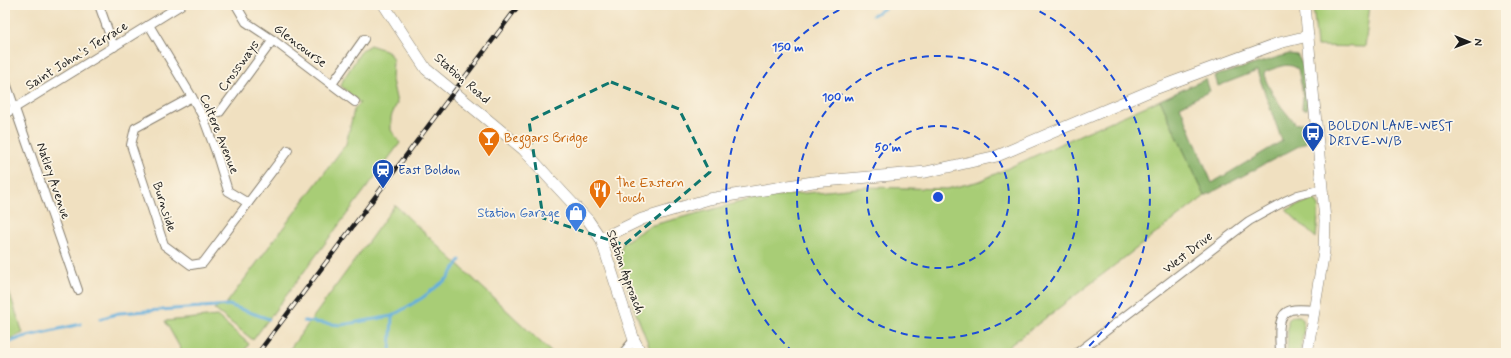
<svg xmlns="http://www.w3.org/2000/svg" width="1511" height="358" font-family="Mynerve,sans-serif">
<style>
.green{fill:#a8cd76;stroke:#627449}
.forest{fill:#86b067;stroke:#516642}
.lines{fill:none;stroke-linecap:round;stroke-linejoin:round}
.stream{stroke:#64afdc;stroke-width:3}
.street-casing{stroke:#867e6e;stroke-width:10}
.secondary-casing{stroke:#867e6e;stroke-width:12}
.street{stroke:#fff;stroke-width:8}
.secondary{stroke:#fff;stroke-width:11}
.rail-casing{stroke:#1c1c1c;stroke-width:4.5}
.rail{stroke:#fcf5e5;stroke-width:3;stroke-dasharray:9;stroke-linecap:butt}
.marked{fill:none;stroke:#0f766e;stroke-width:3;stroke-dasharray:8 5;stroke-linejoin:round}
.ring{fill:none;stroke:#1d4ed8;stroke-width:2;stroke-dasharray:7 5}
.labels{text-anchor:middle;dominant-baseline:central;stroke-width:3.5;stroke-linejoin:round;paint-order:stroke}
.street-label{font-size:13px;fill:#1c1c1c;stroke:#fcf5e5}
.transit-label{font-size:13px;fill:#164399;stroke:#fcf5e5;text-anchor:start}
.food-label{font-size:13px;fill:#c56008;stroke:#fcf5e5;text-anchor:start}
.shop-label{font-size:13px;fill:#366cbe;stroke:#fcf5e5;text-anchor:end}
.centre{fill:#1d4ed8;stroke:#fcf5e5;stroke-width:2}
.ring-label{font-size:12px;text-anchor:middle;font-weight:bold;fill:#1d4ed8;stroke:#fcf5e5;stroke-width:3.5;stroke-linejoin:round;paint-order:stroke}
</style>
<rect width="100%" height="100%" fill="#fcf5e5"/>
<filter id="ink" filterUnits="userSpaceOnUse"><feTurbulence type="fractalNoise" baseFrequency=".025" numOctaves="2"/><feDisplacementMap in="SourceGraphic" scale="8" xChannelSelector="R" yChannelSelector="G"/><feConvolveMatrix kernelMatrix="1 2 1 2 8 2 1 2 1" color-interpolation-filters="sRGB"/></filter>
<filter id="wash" filterUnits="userSpaceOnUse"><feTurbulence type="fractalNoise" baseFrequency=".012" numOctaves="4" result="noise"/><feDisplacementMap in="SourceGraphic" scale="16" xChannelSelector="R" yChannelSelector="G"/><feGaussianBlur stdDeviation="0.9" result="paint"/><feColorMatrix in="noise" values="0 0 0 0 0 0 0 0 0 0 0 0 0 0 0 0 0 1.4 0 .05"/><feComposite in="paint" operator="in"/></filter>
<g filter="url(#wash)">
<rect width="100%" height="100%" fill="#f0e0c0"/>
<g class="green">
<polygon points="1313,5 1370,5 1365,47 1317,46"/>
<polygon points="370,45 388,51 393,60 392,80 397,103 391,117 391,130 400,143 253,340 214,309 226,304 346,144 354,110 360,103 341,86 343,80 362,50"/>
<polygon points="1160,100 1205,196 1000,353 652,353 635,311 618,257 623,243 649,226 756,198 867,187 947,189 980,181 1084,133"/>
<polygon points="1314,199 1319,206 1316,238 1286,210"/>
<polygon points="395,205 552,353 287,353"/>
<polygon points="5,280 23,333 5,341"/>
<polygon points="217,316 249,344 243,353 183,353 165,321"/>
<polygon points="1295,316 1300,316 1303,320 1304,329 1300,353 1287,353 1288,321 1290,318"/>
</g>
<path class="forest" d="M 1289,54 L 1297,55 C 1308,70 1307,91 1308,109 L 1302,109 L 1303,94 L 1298,69 C 1287,61 1277,68 1265,72 L 1264,75 C 1270,93 1283,110 1296,124 L 1310,121 L 1312,139 L 1205,196 L 1160,100 L 1206,79 L 1210,91 L 1180,106 L 1212,183 L 1282,141 L 1257,71 L 1218,86 L 1215,76 Z"/>
<g class="lines">
<g class="stream">
<polyline points="873,15 890,5"/>
<polyline points="100,319 119,313 229,305 269,319"/>
<polyline points="304,321 341,325 392,316 422,298 448,278 460,260"/>
<polyline points="5,344 23,337 81,324"/>
<polyline points="390,353 392,316"/>
</g>
</g>
</g>
<g filter="url(#ink)">
<g class="lines">
<g class="street-casing">
<g id="street">
<polyline points="99,5 114,47"/>
<polyline points="236,5 246,22 273,40 355,102"/>
<polyline points="149,25 192,97 203,117 216,152 228,191 248,203"/>
<polyline points="5,80 78,290"/>
<polyline points="332,84 364,39"/>
<polyline points="192,97 135,128 131,145 164,245 191,265 203,263 288,150"/>
<polyline points="5,114 181,5"/>
<polyline points="203,117 220,112 273,40"/>
<polyline points="623,353 634,340"/>
<polyline points="1077,353 1249,221 1285,201 1298,195 1323,189"/>
<path d="M 1280,353 C 1280,340 1275,314 1291,310 C 1298,308 1307,310 1314,310"/>
</g>
</g>
<g class="secondary-casing">
<g id="secondary">
<polyline points="384,5 426,69 523,149 549,178 588,220 601,239 634,340 641,353"/>
<polyline points="1305,5 1325,220 1324,251 1307,353"/>
<polyline points="601,239 642,219 709,199 813,182 926,172 997,156 1157,88 1279,43 1308,36"/>
</g>
</g>
<use href="#street" class="street"/>
<use href="#secondary" class="secondary"/>
<g class="rail-casing">
<polyline id="rail" points="258,353 519,5"/>
</g>
<use href="#rail" class="rail"/>
</g>
</g>
<path class="marked" d="M 611,82 L 679,109 L 710,172 L 624,245 L 543,218 L 529,121 Z"/>
<g class="ring">
<circle cx="938" cy="197" r="71"/>
<circle cx="938" cy="197" r="141"/>
<path d="M793 352A212 212 0 0 1 847 6M1029 6A212 212 0 0 1 1083 352"/>
</g>
<defs>
<g id="bus-pin" transform="scale(1.15)"><path d="M0 17L-7.5 6A9.5 9.5 0 1 1 7.5 6Z" fill="#1a4fb4" stroke="#fcf5e5"/><path d="M-5-6H5V4H4V6H2V4H-2V6H-4V4H-5ZM-3.5-4V0h7V-4ZM-3.5 1.2v1.5H-2V1.2ZM2 1.2v1.5H3.5V1.2Z" fill="#fff"/></g>
<g id="bar-pin" transform="scale(1.15)"><path d="M0 17L-7.5 6A9.5 9.5 0 1 1 7.5 6Z" fill="#e8710a" stroke="#fcf5e5"/><path d="M-6-5H6L.8 .8V4.5H3.5V6h-7V4.5H-.8V.8Z" fill="#fff"/></g>
<g id="station-pin" transform="scale(1.15)"><path d="M0 17L-7.5 6A9.5 9.5 0 1 1 7.5 6Z" fill="#1a4fb4" stroke="#fcf5e5"/><path d="M-3-6H3Q5-6 5-4V2Q5 4 3 4L4.5 6H3L1.5 4h-3L-3 6H-4.5L-3 4Q-5 4-5 2V-4Q-5-6-3-6ZM-3.5-4v3h7v-3ZM-3.5 1v1.5H-2V1ZM2 1v1.5H3.5V1Z" fill="#fff"/></g>
<g id="restaurant-pin" transform="scale(1.15)"><path d="M0 17L-7.5 6A9.5 9.5 0 1 1 7.5 6Z" fill="#e8710a" stroke="#fcf5e5"/><path d="M-5-6h1v4h1v-4h1v4h1v-4h1v5L-1.5 .5V6h-2V.5L-5-1ZM5-6V6H3V1.5H1.5Q1.5-4 5-6Z" fill="#fff"/></g>
<g id="shop-pin" transform="scale(1.15)"><path d="M0 17L-7.5 6A9.5 9.5 0 1 1 7.5 6Z" fill="#3f7fe0" stroke="#fcf5e5"/><path d="M-5-2.5h2.3a2.7 3.5 0 0 1 5.4 0H5L5.5 6h-11ZM-1.5-2.5h3a1.5 2.3 0 0 0-3 0Z" fill="#fff"/></g>
</defs>
<g fill-rule="evenodd">
<use href="#bus-pin" x="1313" y="133"/>
<use href="#bar-pin" x="489" y="138"/>
<use href="#station-pin" x="383" y="170"/>
<use href="#restaurant-pin" x="600" y="190"/>
<use href="#shop-pin" x="576" y="213"/>
</g>
<g class="labels">
<g class="street-label">
<text transform="translate(300 46) rotate(37)">Glencourse</text>
<text transform="translate(77 56) rotate(-32)">Saint John's Terrace</text>
<text transform="translate(239 66) rotate(-54)">Crossways</text>
<text transform="translate(462 79) rotate(41)">Station Road</text>
<text transform="translate(219 134) rotate(68)">Coltere Avenue</text>
<text transform="translate(53 181) rotate(71)">Natley Avenue</text>
<text transform="translate(164 207) rotate(72)">Burnside</text>
<text transform="translate(1188 253) rotate(-38)">West Drive</text>
<text transform="translate(625 272) rotate(70)">Station Approach</text>
</g>
<g class="transit-label">
<text x="1328" y="126">BOLDON LANE-WEST<tspan x="1328" dy="15">DRIVE-W/B</tspan></text>
<text x="398" y="170">East Boldon</text>
</g>
<g class="food-label">
<text x="504" y="138">Beggars Bridge</text>
<text x="616" y="183">The Eastern<tspan x="616" dy="15">Touch</tspan></text>
</g>
<g class="shop-label">
<text x="560" y="213">Station Garage</text>
</g>
</g>
<circle cx="938" cy="197" r="6" class="centre"/>
<g class="ring-label">
<text x="788" y="51">150 m</text>
<text x="838" y="101">100 m</text>
<text x="888" y="151">50 m</text>
</g>
<rect width="1511" height="358" fill="none" stroke="#fcf5e5" stroke-width="20"/>
<g transform="translate(1469 42) rotate(91)" stroke="#fcf5e5" stroke-width="3" paint-order="stroke">
<path d="M0-3L7 15L0 10L-7 15Z" fill="#1c1c1c"/>
<text y="-6" font-size="11" font-weight="bold" text-anchor="middle" fill="#1c1c1c">N</text>
</g>
</svg>
